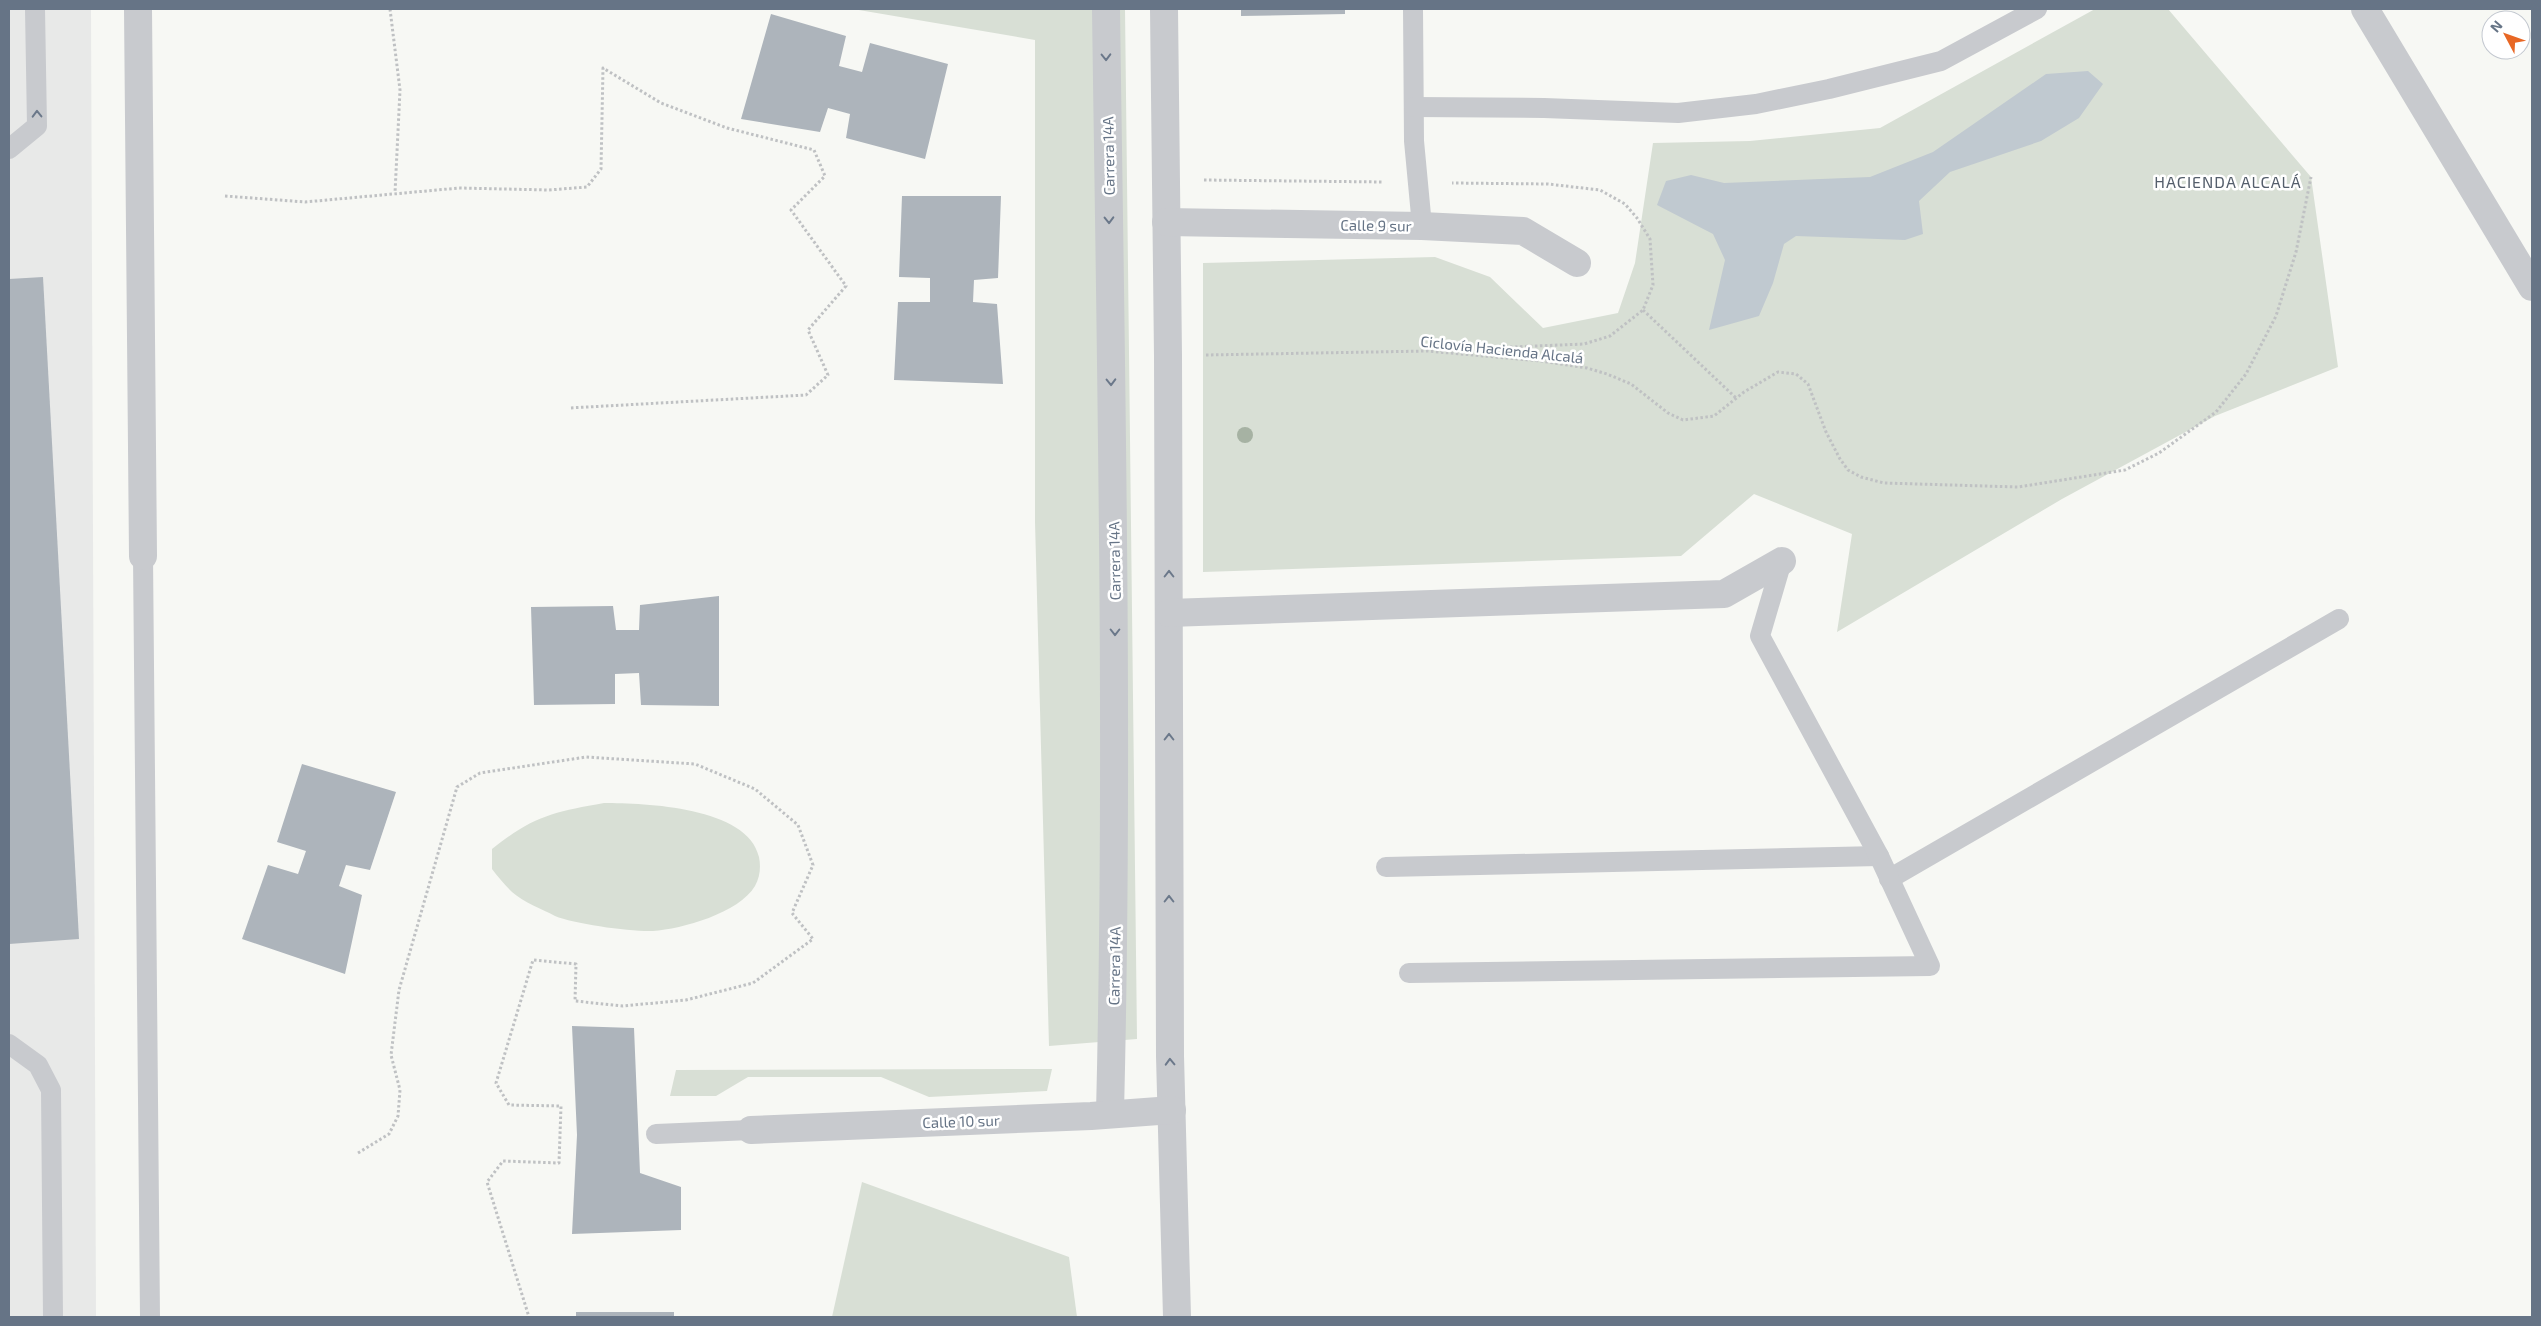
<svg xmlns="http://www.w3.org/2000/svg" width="2541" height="1326" font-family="'Exo 2',sans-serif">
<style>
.built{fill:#e8e9e8}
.green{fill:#d8dfd5}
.water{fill:#c0c9d0}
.building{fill:#adb4bb}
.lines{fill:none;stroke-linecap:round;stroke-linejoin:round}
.path{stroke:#bfc1c3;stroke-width:3;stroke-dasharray:2.5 2.5;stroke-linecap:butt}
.service{stroke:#c8cace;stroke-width:20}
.minor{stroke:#c8cace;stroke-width:28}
.tree{fill:#a6b2a3}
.oneway{stroke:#6b788a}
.labels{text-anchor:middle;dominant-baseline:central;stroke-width:5;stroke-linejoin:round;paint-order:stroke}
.street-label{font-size:15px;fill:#667486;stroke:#fff}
.neighbourhood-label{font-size:16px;letter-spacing:1px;fill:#545e6b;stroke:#fff}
</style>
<rect width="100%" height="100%" fill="#f7f8f4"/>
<polygon class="built" points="9,9 91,9 96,1317 9,1317"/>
<g class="green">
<polygon points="853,9 1125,9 1137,1039 1049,1046 1035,522 1035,40"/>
<polygon points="2095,9 2168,9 2311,177 2338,367 2215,416 2062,499 1837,632 1852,534 1754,494 1681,556 1203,572 1203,263 1435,257 1490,277 1543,328 1618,313 1635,263 1653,143 1750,141 1880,128"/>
<path d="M 604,803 C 645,803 748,807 759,857 C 761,867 760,877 755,886 C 739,913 682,929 653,931 C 632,932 574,924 555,916 C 542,909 523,902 512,892 C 505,885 498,877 492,869 L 492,849 C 533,816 554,812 604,803 Z"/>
<polygon points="1052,1069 1047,1091 929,1097 881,1077 748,1077 716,1096 670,1096 676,1070"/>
<polygon points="862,1182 1069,1257 1077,1317 832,1317"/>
</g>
<polygon class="water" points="2088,71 2103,84 2079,118 2041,141 1950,172 1919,201 1923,234 1905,240 1796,236 1784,244 1773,283 1759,316 1709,330 1725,260 1713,234 1657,205 1666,181 1691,175 1724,183 1870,177 1933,152 2046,74"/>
<g class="building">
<polygon points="1241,9 1345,9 1345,14 1241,16"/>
<polygon points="771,14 846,36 839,66 862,72 870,43 948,64 925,159 846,138 850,114 828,108 820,132 741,119"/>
<polygon points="902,196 1001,196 998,278 974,280 973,302 997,304 1003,384 894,380 898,302 930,302 930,278 899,277"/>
<polygon points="43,277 79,939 9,944 9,279"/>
<polygon points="719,596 719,706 641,705 639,673 615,674 615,704 534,705 531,607 613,606 616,630 639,630 640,605"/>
<polygon points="302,764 396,792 370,870 346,865 339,886 362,895 345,974 242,939 268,865 298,874 306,851 277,842"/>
<polygon points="572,1026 634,1028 640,1173 681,1187 681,1230 572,1234 577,1135"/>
<rect x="576" y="1312" width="98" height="5"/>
</g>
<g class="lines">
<g class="path">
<polyline points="390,9 400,90 395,193"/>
<polyline points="1204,180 1383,182"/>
<polyline points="225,196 305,202 459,188 549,190 587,187 601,169 603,68 661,103 727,128 814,150 825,176 791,210 846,286 808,330 828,375 806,395 569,408"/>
<polyline points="1643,310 1736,398"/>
<polyline points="1440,350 1584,344 1610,336 1643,310 1653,285 1650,239 1637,218 1625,204 1600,190 1548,184 1452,183"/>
<polyline points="1206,355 1427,351 1541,361 1587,368 1607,374 1631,384 1668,413 1683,420 1714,416 1744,392 1778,372 1796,374 1808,384 1826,432 1840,459 1848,470 1861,477 1884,483 2018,487 2125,470 2159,453 2216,412 2246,374 2276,316 2296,252 2311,177"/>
<polyline points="358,1153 389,1134 398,1116 400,1090 391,1055 399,990 457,787 480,773 586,757 695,764 755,789 798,825 813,865 792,913 813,939 753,983 686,1000 623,1006 575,1001 576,964 533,960 496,1083 509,1105 561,1106 559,1163 503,1161 487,1182 529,1317"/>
</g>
<g class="service">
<polyline points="1413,9 1414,141 1422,226"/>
<polyline points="1414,107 1544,108 1678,113 1756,104 1829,89 1941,61 2037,9"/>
<polyline points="9,149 37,126 35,9"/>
<polyline points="143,556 150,1317"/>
<polyline points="1386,867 1879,856"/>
<polyline points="1889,879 2339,619"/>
<polyline points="1409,973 1930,966 1879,856 1760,636 1782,561"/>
<polyline points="9,1044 38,1065 51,1090 53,1317"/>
<polyline points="656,1134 751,1130"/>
</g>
<g class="minor">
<polyline points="138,9 143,556"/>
<path d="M 1106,9 C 1111,377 1119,745 1110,1113"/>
<polyline points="1164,9 1168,356 1170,1056 1177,1317"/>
<polyline points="2365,9 2532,287"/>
<polyline points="1166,222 1422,226 1523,231 1577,263"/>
<polyline points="1169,613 1724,594 1782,561"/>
<polyline points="751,1130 1091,1116 1172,1110"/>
</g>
</g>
<circle class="tree" cx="1245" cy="435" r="8"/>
<defs><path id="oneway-chevron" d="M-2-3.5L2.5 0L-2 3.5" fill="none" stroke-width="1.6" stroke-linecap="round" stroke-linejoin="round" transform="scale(1.25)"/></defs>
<g class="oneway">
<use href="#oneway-chevron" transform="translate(1106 57) rotate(89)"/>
<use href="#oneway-chevron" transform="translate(37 114) rotate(-91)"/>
<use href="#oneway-chevron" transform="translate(1109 220) rotate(89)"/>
<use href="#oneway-chevron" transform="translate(1111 382) rotate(89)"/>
<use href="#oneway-chevron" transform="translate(1169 574) rotate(-90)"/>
<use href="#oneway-chevron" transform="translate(1115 632) rotate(90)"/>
<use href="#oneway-chevron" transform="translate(1169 737) rotate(-90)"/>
<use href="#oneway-chevron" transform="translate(1169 899) rotate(-90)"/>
<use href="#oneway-chevron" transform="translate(1170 1062) rotate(-92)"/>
</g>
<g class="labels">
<g class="street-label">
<text transform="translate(1108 156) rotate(-91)">Carrera 14A</text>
<text transform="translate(1376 225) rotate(1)">Calle 9 sur</text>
<text transform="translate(1502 349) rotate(6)">Ciclovía Hacienda Alcalá</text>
<text transform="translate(1114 561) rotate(-91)">Carrera 14A</text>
<text transform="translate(1114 966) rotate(-89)">Carrera 14A</text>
<text transform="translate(961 1121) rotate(-2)">Calle 10 sur</text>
</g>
<g class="neighbourhood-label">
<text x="2228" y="181">HACIENDA ALCALÁ</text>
</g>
</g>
<rect width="2541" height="1326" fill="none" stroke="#667486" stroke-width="20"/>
<g transform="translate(2506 35) rotate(311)"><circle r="24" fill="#ffffff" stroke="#c2c7cf"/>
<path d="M0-4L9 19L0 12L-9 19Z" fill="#e86724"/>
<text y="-8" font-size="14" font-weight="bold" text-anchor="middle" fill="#667486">N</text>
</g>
</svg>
